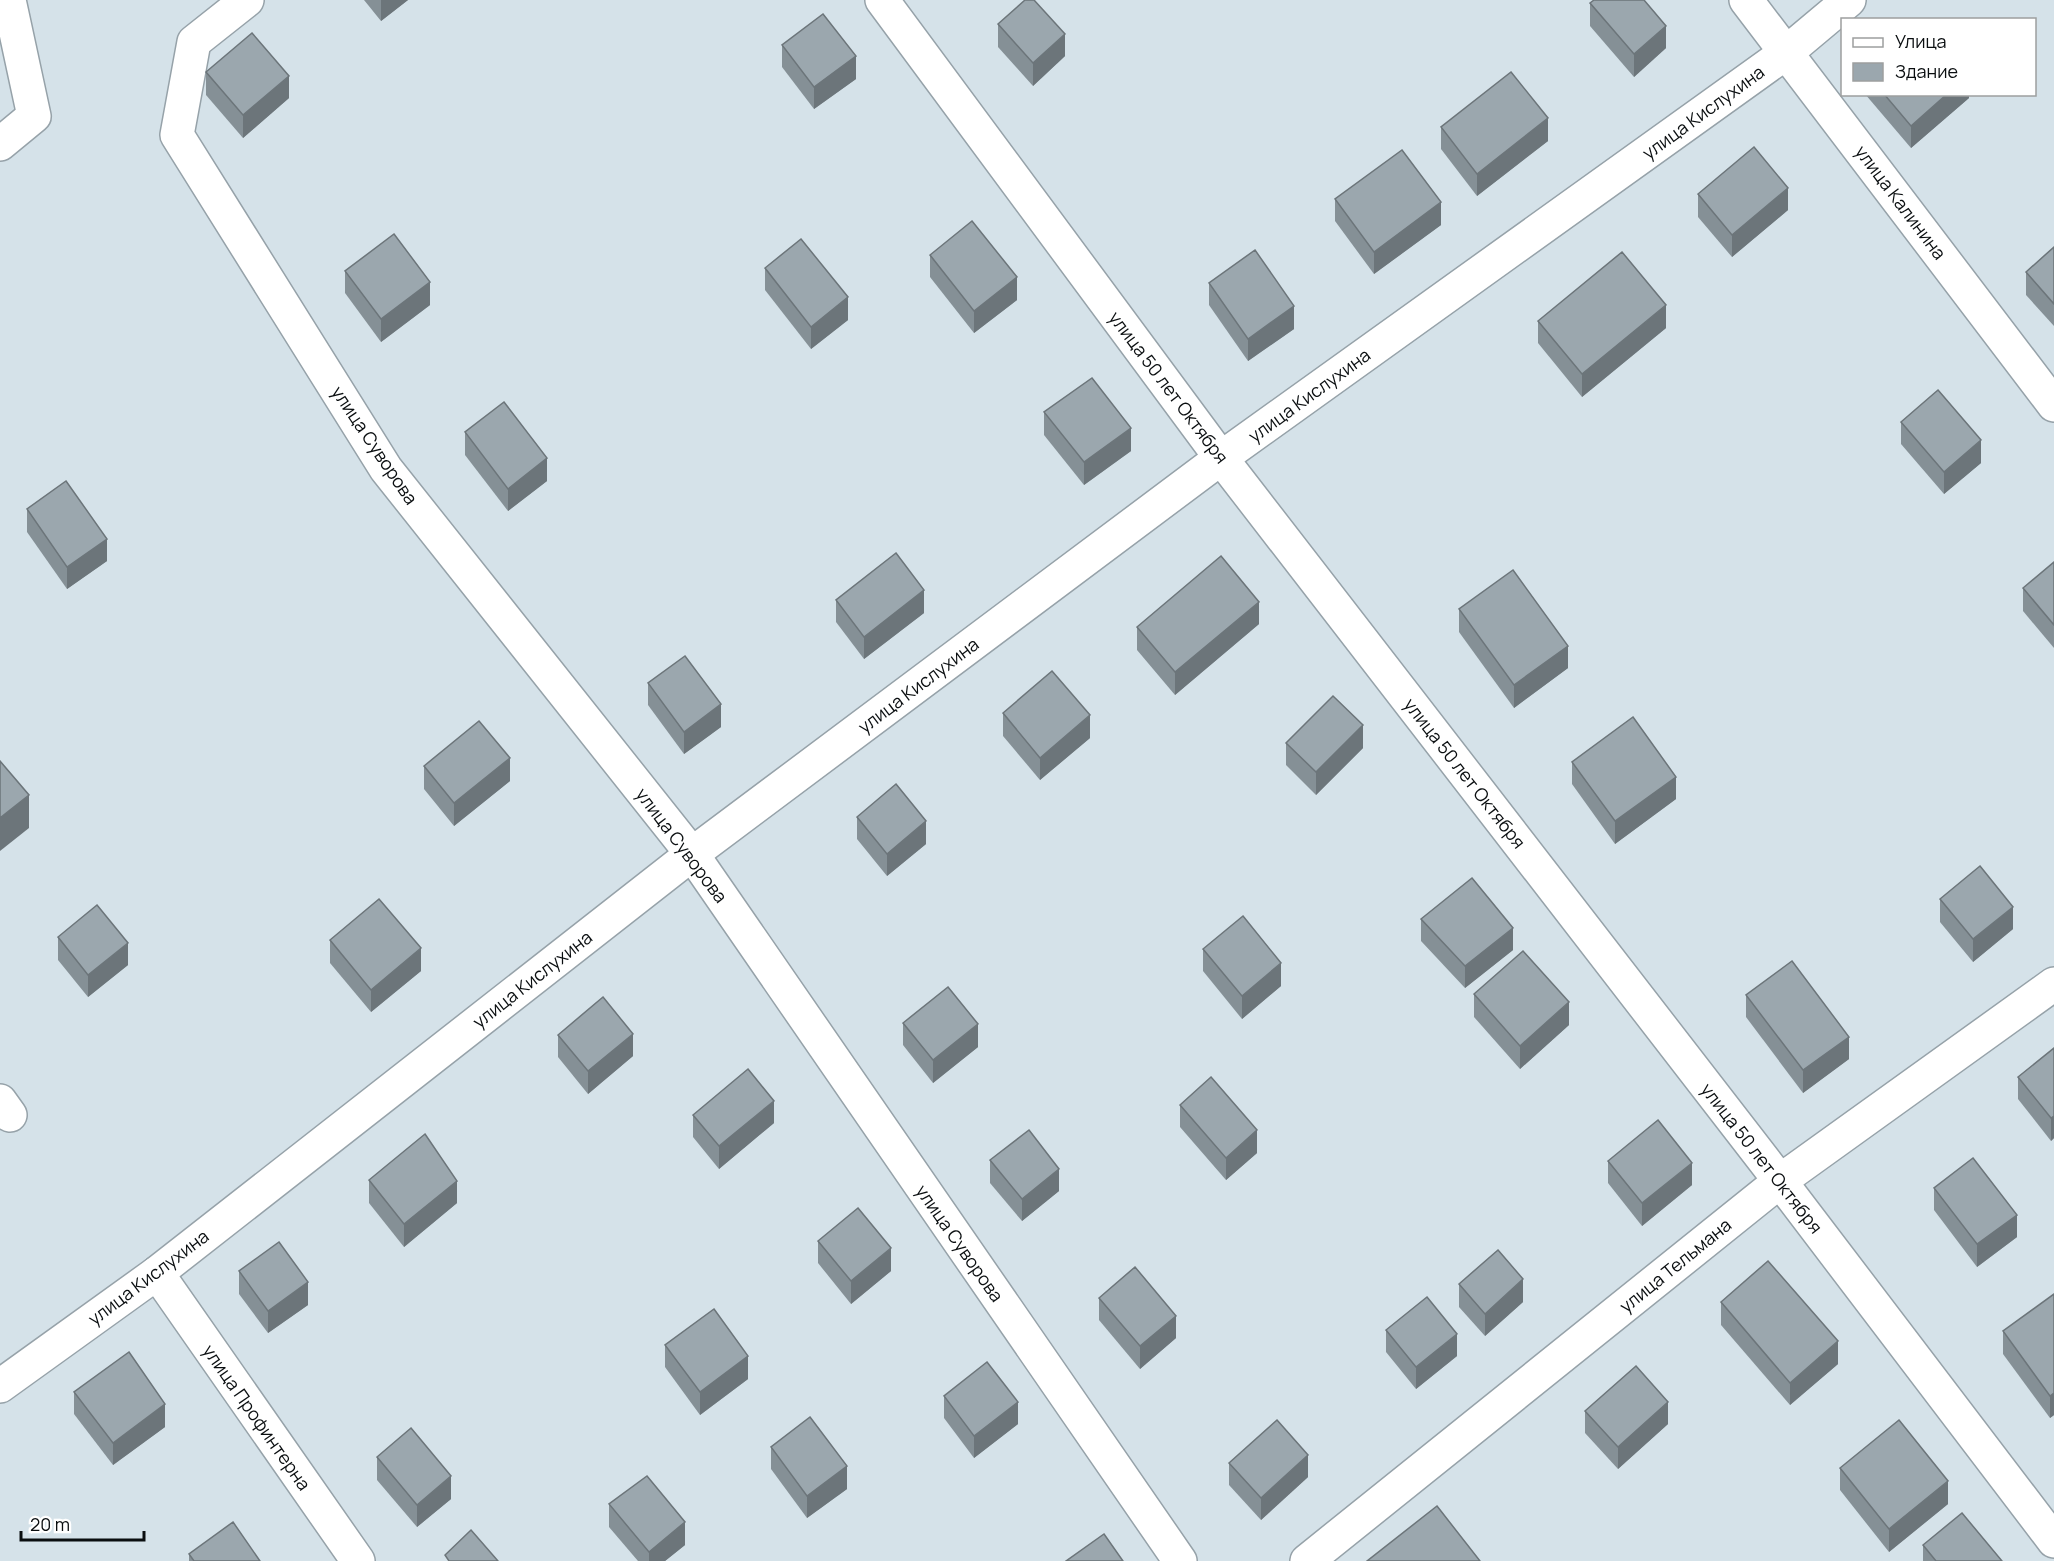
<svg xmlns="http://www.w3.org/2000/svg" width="2054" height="1561" font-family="Manrope,sans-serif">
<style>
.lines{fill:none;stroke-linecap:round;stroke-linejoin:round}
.minor-casing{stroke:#96a2a9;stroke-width:36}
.minor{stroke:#fff;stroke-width:33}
.wall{fill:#859096}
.shaded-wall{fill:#6c757a}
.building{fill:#9ba7ae;stroke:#6c757a;stroke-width:1.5}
.labels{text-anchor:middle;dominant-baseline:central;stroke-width:4.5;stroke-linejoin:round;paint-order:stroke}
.street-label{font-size:18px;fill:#0a0e10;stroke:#fff}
</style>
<rect width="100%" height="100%" fill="#d5e2e9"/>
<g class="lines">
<g class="minor-casing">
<g id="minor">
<polyline points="247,0 194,42 177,135 386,469 692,854 1180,1561"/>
<polyline points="882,0 1221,458 1780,1181 2054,1541"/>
<polyline points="1746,0 2054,405"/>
<polyline points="0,144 34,116 9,0"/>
<polyline points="0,1101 10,1115"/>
<polyline points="157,1273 358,1561"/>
<polyline points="0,1386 157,1273 692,854 1221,458 1787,52 1849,0"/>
<polyline points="1307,1561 1780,1181 2054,984"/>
</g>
</g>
<use href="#minor" class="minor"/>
</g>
<g class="wall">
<polygon points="364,0 408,0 381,21"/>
<polygon points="1590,3 1666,48 1634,77 1590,26"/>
<polygon points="998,24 1065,56 1033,86 998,47"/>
<polygon points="782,45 856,79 814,109 782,67"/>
<polygon points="206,72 289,98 243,138 206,95"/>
<polygon points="1865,94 1969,94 1969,98 1911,148"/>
<polygon points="1441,127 1548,141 1477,196 1441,149"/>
<polygon points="1698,194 1788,210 1732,257 1698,217"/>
<polygon points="1335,199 1441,225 1374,274 1335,221"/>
<polygon points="2054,247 2054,326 2026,295 2026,272"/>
<polygon points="930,255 1017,300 974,333 930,277"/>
<polygon points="765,268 848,320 811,349 765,290"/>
<polygon points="345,271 430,305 381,342 345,293"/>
<polygon points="1209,283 1294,329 1248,361 1209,305"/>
<polygon points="1538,321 1666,328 1582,397 1538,343"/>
<polygon points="1044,412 1131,451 1084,485 1044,435"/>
<polygon points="1901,422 1981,463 1944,494 1901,444"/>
<polygon points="465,432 547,481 508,511 465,455"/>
<polygon points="27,509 107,561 67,589 27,532"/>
<polygon points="2054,562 2054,648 2023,611 2023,588"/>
<polygon points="836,600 924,613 864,659 836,622"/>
<polygon points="1459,609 1568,668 1514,708 1459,632"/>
<polygon points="1259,624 1175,695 1137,650 1137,627"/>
<polygon points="648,683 721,727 684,754 648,705"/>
<polygon points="1003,713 1090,738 1040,780 1003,736"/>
<polygon points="1286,743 1363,748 1316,795 1286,765"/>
<polygon points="1572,762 1676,799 1615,844 1572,784"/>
<polygon points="424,766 510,781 454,826 424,789"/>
<polygon points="857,817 926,844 887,876 857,839"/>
<polygon points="1940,899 2013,929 1973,962 1940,922"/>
<polygon points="1421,919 1513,950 1465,988 1421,941"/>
<polygon points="58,937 128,965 88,997 58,960"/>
<polygon points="330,940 421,971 371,1012 330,963"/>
<polygon points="1203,949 1281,986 1242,1019 1203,971"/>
<polygon points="1474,994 1569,1025 1520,1069 1474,1017"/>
<polygon points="1746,995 1849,1059 1803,1093 1746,1017"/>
<polygon points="903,1023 978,1047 933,1083 903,1045"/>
<polygon points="558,1035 633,1056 588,1094 558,1057"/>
<polygon points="2054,1048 2054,1138 2051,1141 2018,1099 2018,1077"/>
<polygon points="1180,1105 1257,1153 1226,1180 1180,1127"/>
<polygon points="693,1115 774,1123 719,1169 693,1137"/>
<polygon points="990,1160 1059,1191 1022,1221 990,1183"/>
<polygon points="1608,1161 1692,1185 1642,1226 1608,1183"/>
<polygon points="369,1180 457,1203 404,1247 369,1203"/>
<polygon points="1934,1188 2017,1237 1977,1267 1934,1210"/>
<polygon points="818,1241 891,1271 851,1304 818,1263"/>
<polygon points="239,1271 308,1305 268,1333 239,1294"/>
<polygon points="1459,1284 1523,1302 1485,1336 1459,1307"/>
<polygon points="2054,1294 2054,1415 2050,1418 2003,1354 2003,1331"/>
<polygon points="1099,1298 1176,1338 1140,1369 1099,1320"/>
<polygon points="1721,1302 1838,1364 1790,1405 1721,1325"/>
<polygon points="1386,1330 1457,1356 1416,1389 1386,1352"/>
<polygon points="665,1345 748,1379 700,1415 665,1367"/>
<polygon points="74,1392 165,1427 113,1465 74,1414"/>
<polygon points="944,1396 1018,1424 974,1458 944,1418"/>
<polygon points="1585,1411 1668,1424 1618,1469 1585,1433"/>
<polygon points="771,1447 847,1489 807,1518 771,1469"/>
<polygon points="377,1457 451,1499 417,1527 377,1480"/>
<polygon points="1229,1463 1308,1477 1261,1520 1229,1485"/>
<polygon points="1840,1468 1948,1504 1889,1552 1840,1490"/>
<polygon points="609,1504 685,1545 665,1561 638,1561 609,1527"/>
<polygon points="1923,1545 2002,1561 1923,1561"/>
<polygon points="189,1554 260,1561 189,1561"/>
</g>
<g class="shaded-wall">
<polygon points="381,0 408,0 381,21"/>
<polygon points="1666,26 1666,48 1634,77 1634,54"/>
<polygon points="1065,34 1065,56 1033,86 1033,63"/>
<polygon points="856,56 856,79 814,109 814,87"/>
<polygon points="289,76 289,98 243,138 243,115"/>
<polygon points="1947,94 1969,94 1969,98 1911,148 1911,126"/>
<polygon points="1548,118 1548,141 1477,196 1477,174"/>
<polygon points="1788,188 1788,210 1732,257 1732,235"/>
<polygon points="1441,202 1441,225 1374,274 1374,252"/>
<polygon points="1017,277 1017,300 974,333 974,311"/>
<polygon points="430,282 430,305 381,342 381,319"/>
<polygon points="848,297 848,320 811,349 811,327"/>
<polygon points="1666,305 1666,328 1582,397 1582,374"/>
<polygon points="1294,306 1294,329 1248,361 1248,339"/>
<polygon points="1131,428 1131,451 1084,485 1084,462"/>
<polygon points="1981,440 1981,463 1944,494 1944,472"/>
<polygon points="547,458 547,481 508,511 508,489"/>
<polygon points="107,539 107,561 67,589 67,567"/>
<polygon points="924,590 924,613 864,659 864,637"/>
<polygon points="1259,602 1259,624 1175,695 1175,672"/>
<polygon points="1568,646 1568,668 1514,708 1514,685"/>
<polygon points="721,704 721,727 684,754 684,732"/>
<polygon points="1090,715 1090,738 1040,780 1040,758"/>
<polygon points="1363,725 1363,748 1316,795 1316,772"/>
<polygon points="510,758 510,781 454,826 454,803"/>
<polygon points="1676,777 1676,799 1615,844 1615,821"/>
<polygon points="29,795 29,828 0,851 0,818"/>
<polygon points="926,821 926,844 887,876 887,854"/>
<polygon points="2013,907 2013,929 1973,962 1973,939"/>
<polygon points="1513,928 1513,950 1465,988 1465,966"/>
<polygon points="128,943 128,965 88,997 88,975"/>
<polygon points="421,948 421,971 371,1012 371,990"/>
<polygon points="1281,963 1281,986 1242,1019 1242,996"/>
<polygon points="1569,1002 1569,1025 1520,1069 1520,1046"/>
<polygon points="978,1024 978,1047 933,1083 933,1060"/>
<polygon points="633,1034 633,1056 588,1094 588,1071"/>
<polygon points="1849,1037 1849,1059 1803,1093 1803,1070"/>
<polygon points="774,1101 774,1123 719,1169 719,1146"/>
<polygon points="2054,1116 2054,1138 2051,1141 2051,1118"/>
<polygon points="1257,1130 1257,1153 1226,1180 1226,1158"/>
<polygon points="1692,1163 1692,1185 1642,1226 1642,1203"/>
<polygon points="1059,1169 1059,1191 1022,1221 1022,1199"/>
<polygon points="457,1181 457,1203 404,1247 404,1224"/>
<polygon points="2017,1215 2017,1237 1977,1267 1977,1244"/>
<polygon points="891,1248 891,1271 851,1304 851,1281"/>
<polygon points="1523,1279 1523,1302 1485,1336 1485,1314"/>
<polygon points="308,1282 308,1305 268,1333 268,1311"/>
<polygon points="1176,1316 1176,1338 1140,1369 1140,1346"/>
<polygon points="1457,1334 1457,1356 1416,1389 1416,1367"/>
<polygon points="1838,1341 1838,1364 1790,1405 1790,1383"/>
<polygon points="748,1356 748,1379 700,1415 700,1392"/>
<polygon points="2054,1393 2054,1415 2050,1418 2050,1396"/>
<polygon points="1018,1402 1018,1424 974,1458 974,1436"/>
<polygon points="1668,1402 1668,1424 1618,1469 1618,1447"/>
<polygon points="165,1404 165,1427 113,1465 113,1443"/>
<polygon points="1308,1455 1308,1477 1261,1520 1261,1498"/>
<polygon points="847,1466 847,1489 807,1518 807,1496"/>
<polygon points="451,1476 451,1499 417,1527 417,1505"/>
<polygon points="1948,1481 1948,1504 1889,1552 1889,1529"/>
<polygon points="685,1522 685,1545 665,1561 649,1561 649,1552"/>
</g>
<g class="building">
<polygon points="1025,0 1034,0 1065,34 1033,63 998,24"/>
<polygon points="1594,0 1644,0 1666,26 1634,54 1590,3"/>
<polygon points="823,14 856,56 814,87 782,45"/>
<polygon points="252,33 289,76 243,115 206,72"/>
<polygon points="1511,72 1548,118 1477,174 1441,127"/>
<polygon points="1884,94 1947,94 1911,126"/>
<polygon points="1754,147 1788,188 1732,235 1698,194"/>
<polygon points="1402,150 1441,202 1374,252 1335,199"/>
<polygon points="972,221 1017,277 974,311 930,255"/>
<polygon points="394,234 430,282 381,319 345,271"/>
<polygon points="801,239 848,297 811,327 765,268"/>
<polygon points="2054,247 2054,304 2026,272"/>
<polygon points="1255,250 1294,306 1248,339 1209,283"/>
<polygon points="1622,252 1666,305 1582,374 1538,321"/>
<polygon points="1092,378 1131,428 1084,462 1044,412"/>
<polygon points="1938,390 1981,440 1944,472 1901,422"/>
<polygon points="504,402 547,458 508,489 465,432"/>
<polygon points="66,481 107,539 67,567 27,509"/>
<polygon points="896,553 924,590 864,637 836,600"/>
<polygon points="1221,556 1259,602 1175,672 1137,627"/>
<polygon points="2054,562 2054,625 2023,588"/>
<polygon points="1513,570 1568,646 1514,685 1459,609"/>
<polygon points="685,656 721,704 684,732 648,683"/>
<polygon points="1052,671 1090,715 1040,758 1003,713"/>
<polygon points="1333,696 1363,725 1316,772 1286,743"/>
<polygon points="1633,717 1676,777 1615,821 1572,762"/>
<polygon points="479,721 510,758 454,803 424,766"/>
<polygon points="0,761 29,795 0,818"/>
<polygon points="896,784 926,821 887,854 857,817"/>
<polygon points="1980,866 2013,907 1973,939 1940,899"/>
<polygon points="1472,878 1513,928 1465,966 1421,919"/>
<polygon points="379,899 421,948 371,990 330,940"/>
<polygon points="97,905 128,943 88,975 58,937"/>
<polygon points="1243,916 1281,963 1242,996 1203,949"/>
<polygon points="1523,951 1569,1002 1520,1046 1474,994"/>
<polygon points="1792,961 1849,1037 1803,1070 1746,995"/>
<polygon points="948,987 978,1024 933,1060 903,1023"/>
<polygon points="603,997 633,1034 588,1071 558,1035"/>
<polygon points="2054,1048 2054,1116 2051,1118 2018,1077"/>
<polygon points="748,1069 774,1101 719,1146 693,1115"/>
<polygon points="1211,1077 1257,1130 1226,1158 1180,1105"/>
<polygon points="1658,1120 1692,1163 1642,1203 1608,1161"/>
<polygon points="1029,1130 1059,1169 1022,1199 990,1160"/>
<polygon points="425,1134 457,1181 404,1224 369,1180"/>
<polygon points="1973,1158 2017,1215 1977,1244 1934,1188"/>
<polygon points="858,1208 891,1248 851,1281 818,1241"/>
<polygon points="279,1242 308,1282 268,1311 239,1271"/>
<polygon points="1498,1250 1523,1279 1485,1314 1459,1284"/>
<polygon points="1768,1261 1838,1341 1790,1383 1721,1302"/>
<polygon points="1135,1267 1176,1316 1140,1346 1099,1298"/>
<polygon points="2054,1294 2054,1393 2050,1396 2003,1331"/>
<polygon points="1427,1297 1457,1334 1416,1367 1386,1330"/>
<polygon points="714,1309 748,1356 700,1392 665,1345"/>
<polygon points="129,1352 165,1404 113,1443 74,1392"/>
<polygon points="987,1362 1018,1402 974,1436 944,1396"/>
<polygon points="1636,1366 1668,1402 1618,1447 1585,1411"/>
<polygon points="810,1417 847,1466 807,1496 771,1447"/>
<polygon points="1277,1420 1308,1455 1261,1498 1229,1463"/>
<polygon points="1899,1420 1948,1481 1889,1529 1840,1468"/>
<polygon points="411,1428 451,1476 417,1505 377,1457"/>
<polygon points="647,1476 685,1522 649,1552 609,1504"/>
<polygon points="1437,1506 1480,1561 1367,1561"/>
<polygon points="1962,1513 2002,1561 1936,1561 1923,1545"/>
<polygon points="233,1522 260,1561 194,1561 189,1554"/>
<polygon points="471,1530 498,1561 449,1561 445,1555"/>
<polygon points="1104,1534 1123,1561 1066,1561"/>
</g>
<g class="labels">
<g class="street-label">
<text transform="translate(1703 112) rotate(-36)">улица Кислухина</text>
<text transform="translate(1901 202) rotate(53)">улица Калинина</text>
<text transform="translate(1169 387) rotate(53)">улица 50 лет Октября</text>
<text transform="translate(1309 395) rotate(-36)">улица Кислухина</text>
<text transform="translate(375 445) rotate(56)">улица Суворова</text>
<text transform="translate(918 685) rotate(-37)">улица Кислухина</text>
<text transform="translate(1465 773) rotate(52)">улица 50 лет Октября</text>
<text transform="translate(682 845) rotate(53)">улица Суворова</text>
<text transform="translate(532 979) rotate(-38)">улица Кислухина</text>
<text transform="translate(1762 1158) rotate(52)">улица 50 лет Октября</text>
<text transform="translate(960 1243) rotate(55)">улица Суворова</text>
<text transform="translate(1675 1265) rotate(-39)">улица Тельмана</text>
<text transform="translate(148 1277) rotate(-37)">улица Кислухина</text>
<text transform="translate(257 1417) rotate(55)">улица Профинтерна</text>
</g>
</g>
<rect x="1841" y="18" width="195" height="78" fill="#ffffff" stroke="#9d9f9f" stroke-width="1.5"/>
<rect x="1853" y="38" width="30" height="9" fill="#ffffff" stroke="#9d9f9f" stroke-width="1.5"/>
<text x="1895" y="48" font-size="18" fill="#0a0e10">Улица</text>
<rect x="1853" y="63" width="30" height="18" fill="#9ba7ae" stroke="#9d9f9f" stroke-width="1.5"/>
<text x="1895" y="78" font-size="18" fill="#0a0e10">Здание</text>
<path d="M21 1531v9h123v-9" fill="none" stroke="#0a0e10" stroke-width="3"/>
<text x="30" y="1531" font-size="18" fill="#0a0e10" stroke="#ffffff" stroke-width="4.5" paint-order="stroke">20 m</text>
</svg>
